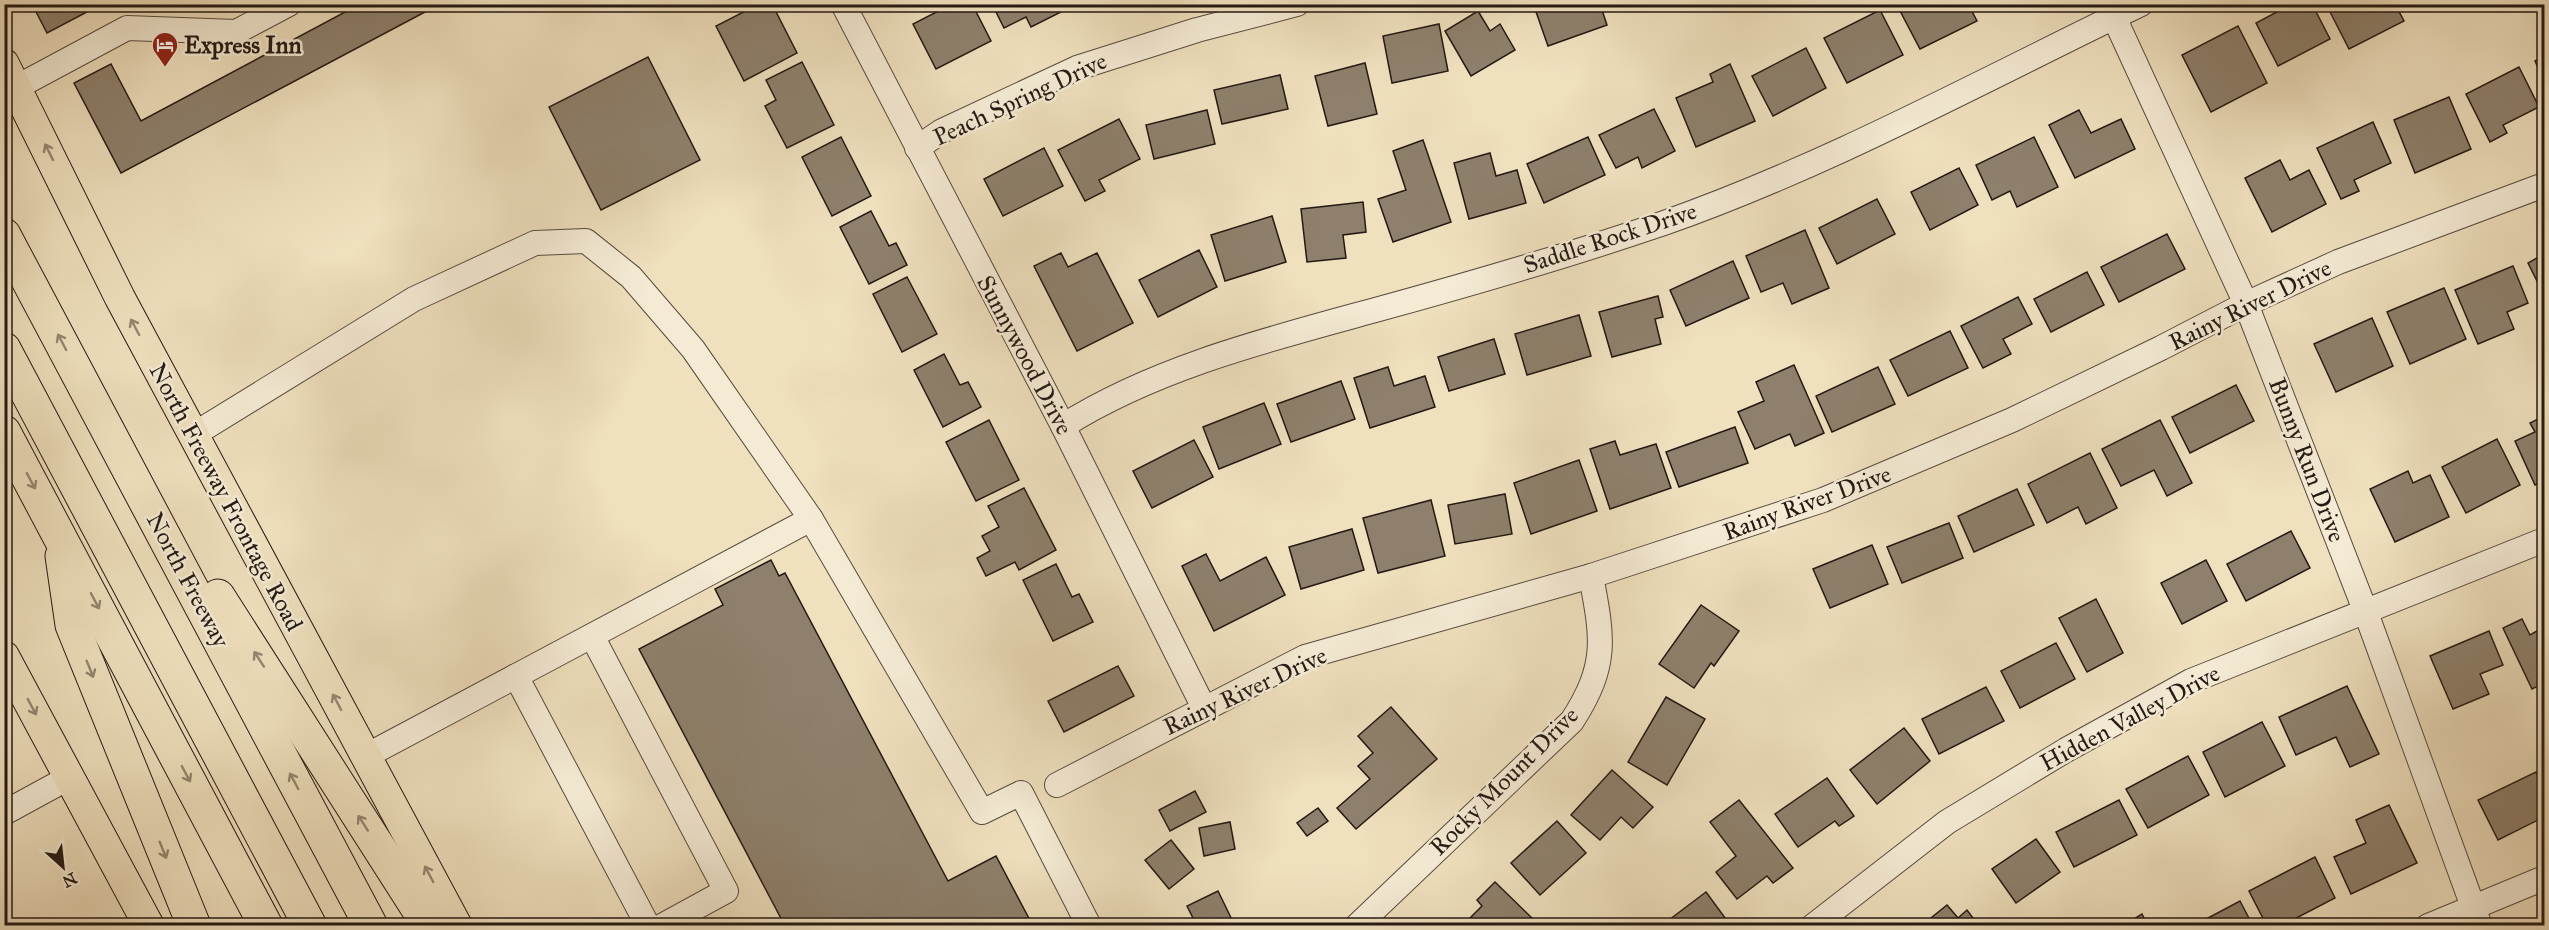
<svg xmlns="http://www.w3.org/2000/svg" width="2549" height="930" font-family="'IM FELL Great Primer',serif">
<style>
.building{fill:#8e806c;stroke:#241913;stroke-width:1.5}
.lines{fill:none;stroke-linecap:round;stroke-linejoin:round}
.minor-casing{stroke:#574b3e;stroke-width:26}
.major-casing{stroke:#241913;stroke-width:32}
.highway-casing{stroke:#241913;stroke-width:35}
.minor{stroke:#f5ebd5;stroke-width:24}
.major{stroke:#efe0be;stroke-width:30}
.highway{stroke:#efe0be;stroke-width:33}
.oneway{stroke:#948671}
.labels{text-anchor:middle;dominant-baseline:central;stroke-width:5;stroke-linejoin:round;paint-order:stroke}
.poi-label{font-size:24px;font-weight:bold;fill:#241913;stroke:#f5ebd5;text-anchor:start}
.street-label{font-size:24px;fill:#241913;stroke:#f5ebd5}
</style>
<rect width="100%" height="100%" fill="#efe0be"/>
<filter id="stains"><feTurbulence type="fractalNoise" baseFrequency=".00333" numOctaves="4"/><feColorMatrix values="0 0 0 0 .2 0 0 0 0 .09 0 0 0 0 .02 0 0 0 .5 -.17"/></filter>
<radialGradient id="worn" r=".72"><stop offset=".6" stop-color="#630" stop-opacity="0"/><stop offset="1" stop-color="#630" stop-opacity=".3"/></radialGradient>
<g class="building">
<polygon points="32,4 102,4 47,33"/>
<polygon points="360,4 440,4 121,173 74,83 111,64 141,121"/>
<polygon points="759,4 772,4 797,53 744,81 716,26"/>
<polygon points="952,4 972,4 991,41 936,69 913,24"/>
<polygon points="992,4 1062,4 1065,10 1031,27 1026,17 1004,28"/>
<polygon points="1547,4 1600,4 1607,25 1548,46 1535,9"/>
<polygon points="1903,4 1968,4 1977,21 1920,49 1898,7"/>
<polygon points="1991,4 2006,4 1994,11"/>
<polygon points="2292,4 2312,4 2330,39 2278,66 2256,23"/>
<polygon points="2326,4 2395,4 2404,21 2349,49"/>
<polygon points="1880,10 1903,55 1847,83 1824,38"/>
<polygon points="1478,11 1490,31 1500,24 1515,50 1471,76 1445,31"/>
<polygon points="1439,24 1448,71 1392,83 1383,36"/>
<polygon points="2238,26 2267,83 2211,112 2182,55"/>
<polygon points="1806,48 1826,88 1773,116 1752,76"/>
<polygon points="648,57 700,160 601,210 549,107"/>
<polygon points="2544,57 2544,81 2535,61"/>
<polygon points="802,62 834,125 787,148 765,106 776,100 766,80"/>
<polygon points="1365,63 1377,114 1328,126 1315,76"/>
<polygon points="1730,64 1755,121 1696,147 1676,98 1713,82 1710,74"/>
<polygon points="2519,67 2539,107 2503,125 2507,133 2490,142 2466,94"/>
<polygon points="1280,75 1288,109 1222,124 1214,90"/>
<polygon points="2449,97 2471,149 2415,173 2394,120"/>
<polygon points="1654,109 1675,151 1642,168 1638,157 1616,168 1599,135"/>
<polygon points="1207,110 1215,144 1154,159 1146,125"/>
<polygon points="2079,110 2091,133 2121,119 2135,149 2075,178 2049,125"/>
<polygon points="1119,119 1140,159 1099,180 1105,191 1085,201 1058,150"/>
<polygon points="2373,122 2391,163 2354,180 2359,191 2341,199 2317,148"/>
<polygon points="841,137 871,196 832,216 802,157"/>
<polygon points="1588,137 1605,175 1544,203 1527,164"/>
<polygon points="2034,137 2058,187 2017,207 2010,191 1992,200 1976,165"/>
<polygon points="1423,140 1451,222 1393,242 1378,199 1406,190 1393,151"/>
<polygon points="1044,148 1063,186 1003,216 984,179"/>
<polygon points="1490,153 1496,176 1517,170 1526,203 1469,219 1454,163"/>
<polygon points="2280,160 2290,180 2309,170 2326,204 2272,232 2245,178"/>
<polygon points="1959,168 1978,205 1930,230 1911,192"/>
<polygon points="1877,199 1895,234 1837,264 1819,228"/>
<polygon points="1363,202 1366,232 1343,235 1346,258 1307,262 1301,209"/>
<polygon points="871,211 889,246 896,243 907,265 869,284 840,227"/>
<polygon points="1272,216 1286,262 1225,281 1211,235"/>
<polygon points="1805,230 1829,288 1792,304 1783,283 1761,292 1746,256"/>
<polygon points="2167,234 2185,269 2119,302 2101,267"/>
<polygon points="1199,250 1217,287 1158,317 1139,280"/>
<polygon points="1061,253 1068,267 1097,253 1133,323 1077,351 1034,266"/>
<polygon points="2544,254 2544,295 2528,263"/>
<polygon points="1733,261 1749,298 1686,326 1670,290"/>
<polygon points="2513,266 2528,303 2507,312 2514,329 2478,344 2455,290"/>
<polygon points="2087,272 2104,305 2051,332 2034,299"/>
<polygon points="907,277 937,334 902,352 873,294"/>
<polygon points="2444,288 2466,339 2410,364 2387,312"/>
<polygon points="1658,296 1663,317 1655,319 1661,344 1612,357 1599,312"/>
<polygon points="2018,297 2032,324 2003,339 2011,354 1983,368 1961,326"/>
<polygon points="1579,315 1591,356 1527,375 1515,334"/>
<polygon points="2372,318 2393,366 2336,392 2314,344"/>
<polygon points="1950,331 1968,368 1908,396 1890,360"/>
<polygon points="1494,339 1505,374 1449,391 1438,357"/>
<polygon points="944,354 960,385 968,382 981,407 943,427 914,370"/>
<polygon points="1794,365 1824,433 1795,446 1790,434 1755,449 1738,412 1764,401 1756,382"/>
<polygon points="1388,367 1394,386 1425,376 1435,407 1370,428 1354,378"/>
<polygon points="1878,367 1895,404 1832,432 1816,396"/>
<polygon points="1341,381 1355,419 1291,442 1277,404"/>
<polygon points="2236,385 2254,421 2190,453 2172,417"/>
<polygon points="1264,403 1281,444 1219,469 1203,427"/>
<polygon points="2544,416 2544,481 2535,485 2515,441 2535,432 2530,423"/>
<polygon points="989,420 1019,480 976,501 946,442"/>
<polygon points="2160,420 2192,483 2167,496 2154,470 2121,486 2102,449"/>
<polygon points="1735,427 1748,463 1679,487 1666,452"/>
<polygon points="2497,439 2520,485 2466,513 2442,467"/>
<polygon points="1194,440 1213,477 1152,508 1133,471"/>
<polygon points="1615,441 1620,455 1656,444 1671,488 1610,509 1590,449"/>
<polygon points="2090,453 2117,508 2086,524 2078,507 2047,523 2028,484"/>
<polygon points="1579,460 1597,511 1531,534 1514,483"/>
<polygon points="2408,471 2413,483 2430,475 2449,517 2395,542 2370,489"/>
<polygon points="1024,488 1056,550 1019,570 1015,562 986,576 977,558 990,551 982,536 999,527 988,506"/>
<polygon points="2017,489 2034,525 1974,552 1958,516"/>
<polygon points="1505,494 1512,534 1455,544 1448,505"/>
<polygon points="1431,500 1445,556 1378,573 1363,518"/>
<polygon points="1949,523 1963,558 1902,583 1887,547"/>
<polygon points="1352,529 1364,570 1301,589 1289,547"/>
<polygon points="2291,531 2310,568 2246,601 2227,564"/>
<polygon points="1872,545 1888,584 1830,608 1813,569"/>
<polygon points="1206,554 1220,581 1266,557 1285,595 1214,631 1182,566"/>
<polygon points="771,560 779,576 785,573 948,881 996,856 1033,926 785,926 639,649 723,605 715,589"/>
<polygon points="2206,560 2227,601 2182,624 2161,583"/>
<polygon points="1056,564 1072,597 1079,594 1093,622 1053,641 1023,580"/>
<polygon points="2096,599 2123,653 2087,672 2059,618"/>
<polygon points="1701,605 1739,631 1714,666 1711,663 1694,688 1659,664"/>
<polygon points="2522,619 2530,635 2544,627 2544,683 2532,689 2503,628"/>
<polygon points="2489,631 2503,665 2480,674 2489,694 2453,709 2430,656"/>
<polygon points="2056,643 2075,679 2020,708 2001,671"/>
<polygon points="1118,666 1134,696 1064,732 1048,701"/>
<polygon points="2347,686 2379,754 2350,767 2336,737 2296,755 2279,717"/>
<polygon points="1986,687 2004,721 1939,754 1922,719"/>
<polygon points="1666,697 1705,719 1667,785 1628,762"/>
<polygon points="1391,707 1437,759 1356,829 1337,808 1370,779 1358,766 1373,753 1358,736"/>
<polygon points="2262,722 2285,766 2225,797 2203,752"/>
<polygon points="1904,728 1930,761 1877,804 1850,770"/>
<polygon points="2188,756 2209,795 2148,828 2126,789"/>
<polygon points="1612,770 1653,807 1633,828 1621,817 1600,840 1571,815"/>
<polygon points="2536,772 2544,790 2544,817 2498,840 2478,800"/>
<polygon points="1827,778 1854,816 1839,826 1835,821 1798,847 1775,814"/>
<polygon points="1195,791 1206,812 1170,831 1159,810"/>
<polygon points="1739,800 1793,868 1773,883 1767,876 1737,899 1716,872 1736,856 1710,822"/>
<polygon points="2119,800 2137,835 2074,867 2056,832"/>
<polygon points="2389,805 2417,863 2351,894 2334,857 2366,843 2356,820"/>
<polygon points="1318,808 1328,821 1307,836 1297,823"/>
<polygon points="1557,821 1586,853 1540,895 1511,863"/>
<polygon points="1230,822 1235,849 1204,856 1199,828"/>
<polygon points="2036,839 2060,872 2016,903 1992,869"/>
<polygon points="1171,840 1194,869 1169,889 1145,860"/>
<polygon points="2315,857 2335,898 2281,926 2267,926 2249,891"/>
<polygon points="1495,882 1536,922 1532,926 1462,926 1482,906 1477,900"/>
<polygon points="1218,891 1235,926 1197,926 1187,906"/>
<polygon points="1706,892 1731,926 1661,926"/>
<polygon points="2240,901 2253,926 2193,926"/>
<polygon points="1947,905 1958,918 1967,910 1979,926 1921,926"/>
<polygon points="2142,914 2148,926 2122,926"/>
</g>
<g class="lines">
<g class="minor-casing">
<g id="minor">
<polyline points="843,4 1063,426 1204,708"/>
<polyline points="2108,4 2246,304 2365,610 2480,926"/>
<polyline points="17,87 127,28 236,32 289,4"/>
<polyline points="917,148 942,131 1077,68 1197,30 1297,4"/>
<path d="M 1063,426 C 1156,367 1273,338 1379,309 C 1474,283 1570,255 1664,223 C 1829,165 1983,80 2141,4"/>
<polyline points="193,435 414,299 535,243 586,241 631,277 693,349 811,519"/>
<polyline points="592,636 726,891 662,926"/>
<polyline points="516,676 648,926"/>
<polyline points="366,756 811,519 982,812 1021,793 1089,926"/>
<polyline points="1057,785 1305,657 1591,576 1823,500 2012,420 2161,348 2246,304 2338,262 2544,185"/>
<polyline points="4,813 70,777"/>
<path d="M 1357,926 L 1572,721 C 1608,665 1603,639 1591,576"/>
<polyline points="1813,926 1947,822 2066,750 2191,681 2544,540"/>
<polyline points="2428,926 2544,878"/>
</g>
</g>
<g class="major-casing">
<g id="major">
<polyline points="4,64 120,298 457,926"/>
<polyline points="4,656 149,926"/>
</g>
</g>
<g class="highway-casing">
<g id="highway">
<polyline points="4,235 371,926"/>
<polyline points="4,349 310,926"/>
<polyline points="4,432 266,926"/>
<polyline points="62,556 72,625 194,926"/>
<polyline points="218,596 429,926"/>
</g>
</g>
<use href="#minor" class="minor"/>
<use href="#major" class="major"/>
<use href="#highway" class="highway"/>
</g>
<defs><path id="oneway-shaft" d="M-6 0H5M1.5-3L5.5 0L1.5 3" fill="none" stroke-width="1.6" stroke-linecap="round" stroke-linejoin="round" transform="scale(1.5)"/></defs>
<g class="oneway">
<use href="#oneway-shaft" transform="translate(49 152) rotate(-116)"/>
<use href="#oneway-shaft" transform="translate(135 327) rotate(-118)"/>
<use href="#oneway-shaft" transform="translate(62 342) rotate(-118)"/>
<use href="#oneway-shaft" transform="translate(31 481) rotate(62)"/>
<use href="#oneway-shaft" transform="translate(95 601) rotate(62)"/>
<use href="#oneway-shaft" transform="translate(259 659) rotate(-123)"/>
<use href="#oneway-shaft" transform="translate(90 669) rotate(68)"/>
<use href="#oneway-shaft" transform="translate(337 702) rotate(-118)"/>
<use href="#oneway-shaft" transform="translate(32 707) rotate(62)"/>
<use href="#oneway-shaft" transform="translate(186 774) rotate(62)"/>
<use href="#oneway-shaft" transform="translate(294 781) rotate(-118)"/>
<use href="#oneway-shaft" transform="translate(363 823) rotate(-123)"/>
<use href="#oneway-shaft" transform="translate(163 850) rotate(68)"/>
<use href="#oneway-shaft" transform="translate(429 874) rotate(-118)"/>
</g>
<defs>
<g id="hotel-pin" transform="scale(1.35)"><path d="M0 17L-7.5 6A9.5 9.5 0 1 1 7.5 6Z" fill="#8f2418" stroke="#f5ebd5"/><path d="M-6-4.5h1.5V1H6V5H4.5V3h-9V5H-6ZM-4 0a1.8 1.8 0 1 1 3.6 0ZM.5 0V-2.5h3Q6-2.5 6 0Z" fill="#fff"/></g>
</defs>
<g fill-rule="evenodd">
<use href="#hotel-pin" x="165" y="45"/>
</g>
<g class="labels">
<g class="poi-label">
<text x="184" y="45">Express Inn</text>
</g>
<g class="street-label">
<text transform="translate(1020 99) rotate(-25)">Peach Spring Drive</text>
<text transform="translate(1610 238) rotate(-18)">Saddle Rock Drive</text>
<text transform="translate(2250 305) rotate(-26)">Rainy River Drive</text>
<text transform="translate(1025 355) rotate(62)">Sunnywood Drive</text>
<text transform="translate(2307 460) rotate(69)">Bunny Run Drive</text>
<text transform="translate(226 497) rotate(62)">North Freeway Frontage Road</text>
<text transform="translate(1807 503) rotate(-20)">Rainy River Drive</text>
<text transform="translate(188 580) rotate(62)">North Freeway</text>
<text transform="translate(1245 691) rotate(-25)">Rainy River Drive</text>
<text transform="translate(2130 718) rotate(-28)">Hidden Valley Drive</text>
<text transform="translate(1504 781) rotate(-45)">Rocky Mount Drive</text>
</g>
</g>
<rect width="2549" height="930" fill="none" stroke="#efe0be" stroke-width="24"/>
<rect x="6" y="6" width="2537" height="918" fill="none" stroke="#241913" stroke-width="3"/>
<rect x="12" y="12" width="2525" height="906" fill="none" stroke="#241913" stroke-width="1.5"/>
<g transform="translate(63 867) rotate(153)" stroke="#f5ebd5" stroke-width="4.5" paint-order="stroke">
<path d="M0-4.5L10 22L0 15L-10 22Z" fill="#241913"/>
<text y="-9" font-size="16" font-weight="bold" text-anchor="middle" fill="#241913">N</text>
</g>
<rect width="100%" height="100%" filter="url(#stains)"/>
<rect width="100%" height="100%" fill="url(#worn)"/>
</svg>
